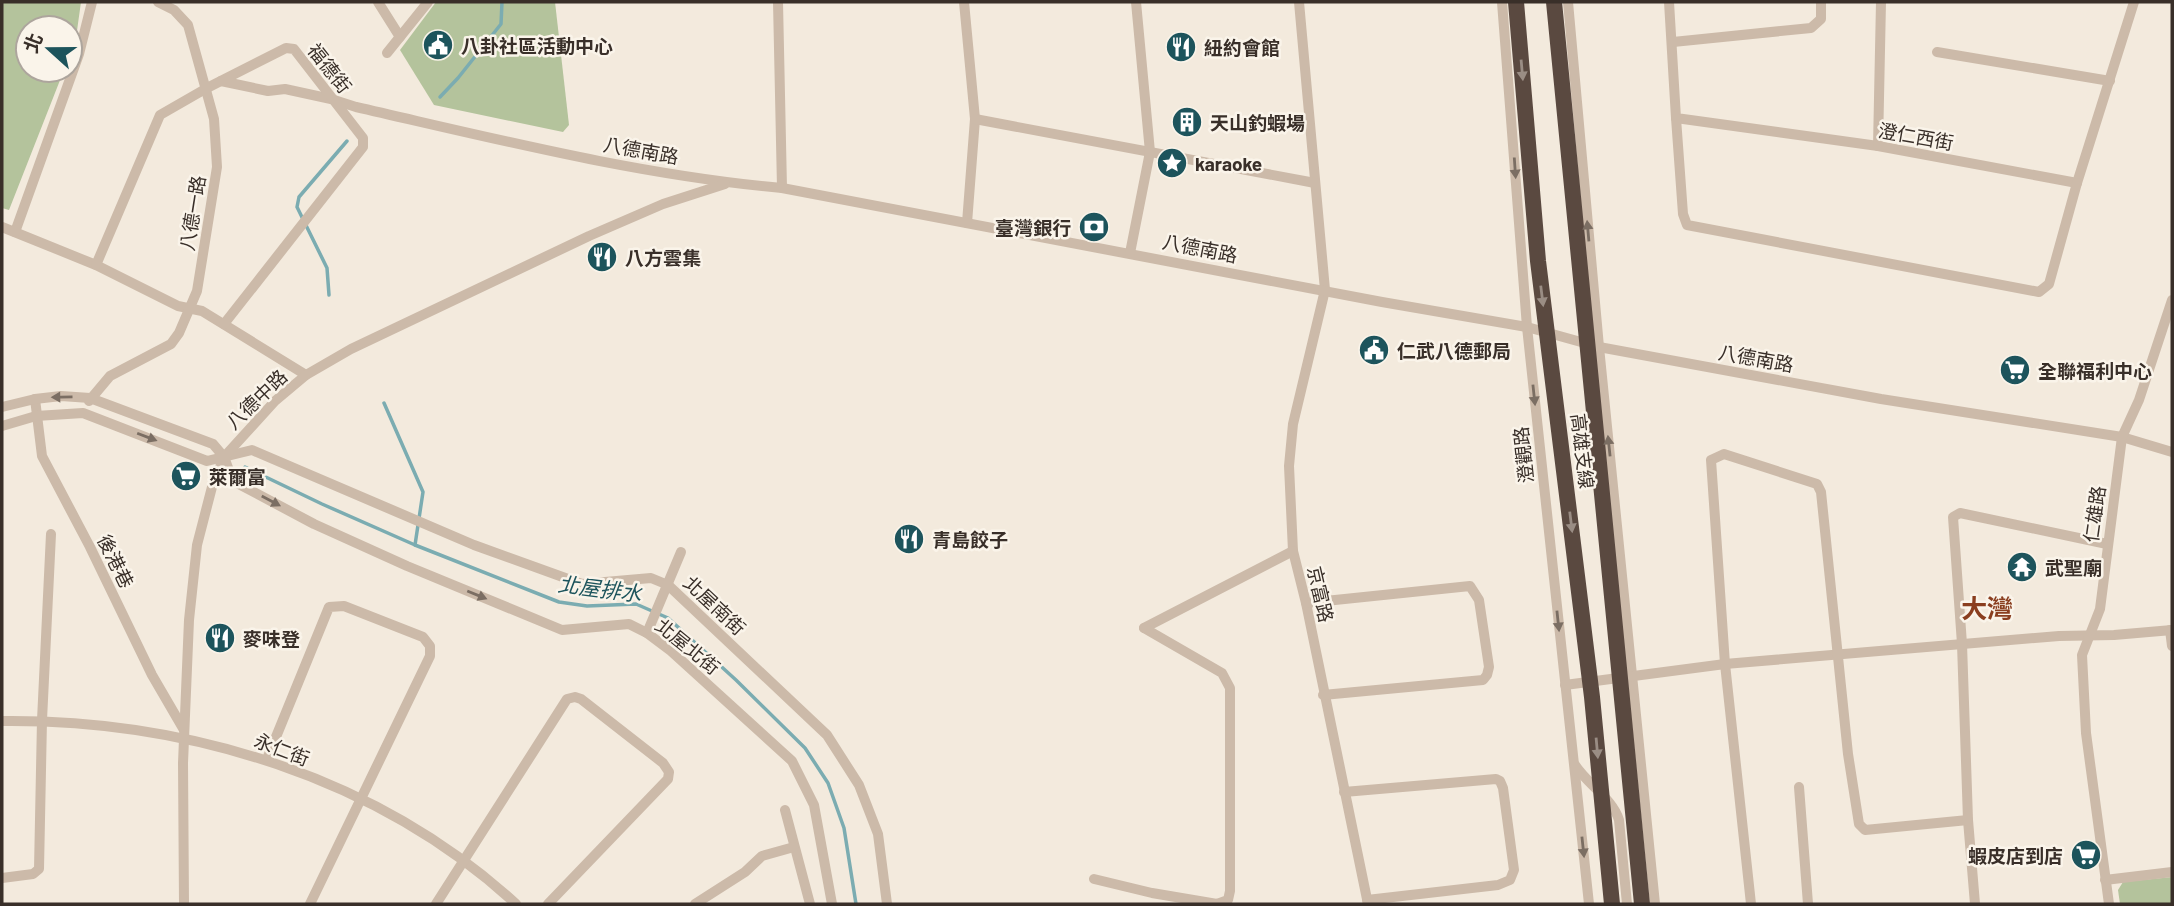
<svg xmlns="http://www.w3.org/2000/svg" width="2174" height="906" font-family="Barlow,'Noto Sans TC',sans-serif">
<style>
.green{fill:#b4c39c}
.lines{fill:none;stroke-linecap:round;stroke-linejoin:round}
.stream{stroke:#7bacb1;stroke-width:3.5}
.minor{stroke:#ccbaa9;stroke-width:10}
.highway-bridge{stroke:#5a4940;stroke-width:16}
.oneway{fill:#9a8d84}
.oneway2{fill:#7b6e63}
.labels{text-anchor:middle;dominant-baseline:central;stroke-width:5;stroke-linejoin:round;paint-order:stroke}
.poi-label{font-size:19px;font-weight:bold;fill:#392f29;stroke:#faf4ea;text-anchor:start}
.street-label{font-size:19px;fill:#392f29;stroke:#faf4ea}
.water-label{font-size:21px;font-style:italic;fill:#1d545c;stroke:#faf4ea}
.district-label{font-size:26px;font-weight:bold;fill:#8a3e1f;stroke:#faf4ea}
</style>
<rect width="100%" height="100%" fill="#f3eadd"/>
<g class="green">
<polygon points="2,2 81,2 75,45 70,56 70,28 28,28 28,70 64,70 9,210 2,208"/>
<polygon points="436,2 555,2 569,125 563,132 434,105 400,50"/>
<polygon points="2172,877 2172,904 2120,904 2118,890 2123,882"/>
</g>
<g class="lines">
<g class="stream">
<polyline points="440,97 458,78 501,24 502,2"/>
<polyline points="329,295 327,268 297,207 299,197 347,141"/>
<polyline points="384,403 423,492 415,545"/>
<polyline points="245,467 322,504 415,545 559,602 587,606 636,604 668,618 736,680 805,748 828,783 844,828 856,904"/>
</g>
<g class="minor">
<polyline points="378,2 400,37"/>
<polyline points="778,2 782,188"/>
<polyline points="964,2 975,119 967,223"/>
<polyline points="1299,2 1325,290 1293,424 1289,466 1293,551 1306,603 1368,904"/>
<polyline points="1502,2 1527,327 1589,904"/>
<polyline points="1568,2 1599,347 1655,904"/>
<polyline points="1669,2 1676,118 1878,146 2077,183 2134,2"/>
<polyline points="1673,42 1811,28 1821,19 1821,2"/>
<polyline points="1937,52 2110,81"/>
<polyline points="387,53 428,2"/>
<path d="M 221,81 L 268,91 L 285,89 L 331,99 L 356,107 C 497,139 638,175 782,188 L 1382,302 L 1527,327 L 1599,347 L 1881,399 L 2122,437 L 2172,452"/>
<polyline points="1676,118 1683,214 1687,225 2039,292 2049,284 2077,183"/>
<polyline points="975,119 1315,183"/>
<polyline points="1878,146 1881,2"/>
<polyline points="2,227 96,265 178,306 202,311 306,375"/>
<polyline points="15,232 79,54 92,2"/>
<polyline points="1130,253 1150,152 1136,2"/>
<polyline points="96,265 160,115 207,88 286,48 294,49 363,138 363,147 224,324"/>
<polyline points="35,399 42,456 90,547 152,675 184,730"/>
<polyline points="89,401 110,376 171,344 179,333 197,291 217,167 214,119 188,25 174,10 158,2"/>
<polyline points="2,407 35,399 61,396 90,398 213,444 224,457 233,481 314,524 407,566 562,630 629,624 647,633 671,651 792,761 814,805 832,904"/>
<polyline points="2,426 36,416 83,413 207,461 252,450 474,545 582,584 651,578 668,585 827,735 859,785 878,834 887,904"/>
<polyline points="1306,603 1470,586 1479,600 1489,667 1487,675 1483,680 1323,695"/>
<polyline points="1144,628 1293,551"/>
<polyline points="2170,630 2172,646"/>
<polyline points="647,633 681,552"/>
<polyline points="1565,685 1725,664 2059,636 2114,635 2172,630"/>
<path d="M 2,721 C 187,719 378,777 516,904"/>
<polyline points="267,759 329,607 344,606 423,637 430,646 430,656 310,904"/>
<path d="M 1575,765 C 1588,785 1612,798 1619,820 L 1627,904"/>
<polyline points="1799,787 1808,904"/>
<polyline points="1344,792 1496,779 1500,781 1503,788 1514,870 1510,880 1498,885 1367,900"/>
<polyline points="785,810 810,904"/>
<polyline points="1968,820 1975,904"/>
<polyline points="2,878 33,874 39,869 42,720 51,534"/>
<polyline points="1094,879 1152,893 1217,904 1228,900 1230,891 1230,688 1222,673 1144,628"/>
<polyline points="2105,880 2172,872"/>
<polyline points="184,904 183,763 189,620 197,545 212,487 224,457 275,401 306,375 351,349 589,236 663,204 725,184"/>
<polyline points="436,904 567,699 575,697 581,699 663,763 669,772 668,779 548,904"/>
<polyline points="695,904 745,872 762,856 794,847"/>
<polyline points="1751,904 1725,664 1711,460 1724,454 1817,484 1821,492 1848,754 1859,824 1865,830 1968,820 1962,644 1953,517 1960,513 2107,544"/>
<polyline points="2109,904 2086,733 2082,655 2100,609 2122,437 2139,400 2172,300"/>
</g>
<g class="highway-bridge">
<polyline points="1516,2 1538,261 1592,697 1612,904"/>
<polyline points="1554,2 1642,904"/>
</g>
</g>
<defs><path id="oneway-solid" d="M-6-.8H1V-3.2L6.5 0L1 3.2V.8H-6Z" transform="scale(1.75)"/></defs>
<g class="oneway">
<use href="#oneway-solid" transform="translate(1522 70) rotate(85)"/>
<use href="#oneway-solid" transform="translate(1542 296) rotate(83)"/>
<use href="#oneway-solid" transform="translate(1571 522) rotate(83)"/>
<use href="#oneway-solid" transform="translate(1597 748) rotate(85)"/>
</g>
<g class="oneway2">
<use href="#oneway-solid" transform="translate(1515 168) rotate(86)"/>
<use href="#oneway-solid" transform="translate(1588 231) rotate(-95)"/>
<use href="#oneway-solid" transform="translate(1534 395) rotate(84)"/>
<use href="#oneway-solid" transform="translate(62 397) rotate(179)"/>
<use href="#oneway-solid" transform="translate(147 437) rotate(21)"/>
<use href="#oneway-solid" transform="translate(1609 446) rotate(-96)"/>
<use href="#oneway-solid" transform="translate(271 501) rotate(28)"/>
<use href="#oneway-solid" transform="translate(477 595) rotate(22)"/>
<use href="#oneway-solid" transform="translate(1558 621) rotate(84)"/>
<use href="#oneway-solid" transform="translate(1583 847) rotate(84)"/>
</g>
<defs>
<g id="civic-disc" transform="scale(1.575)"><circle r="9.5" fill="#1d545c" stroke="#faf4ea"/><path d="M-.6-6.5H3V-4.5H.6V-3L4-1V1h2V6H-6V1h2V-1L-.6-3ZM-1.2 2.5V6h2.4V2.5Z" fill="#fff"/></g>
<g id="restaurant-disc" transform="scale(1.575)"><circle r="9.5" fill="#1d545c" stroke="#faf4ea"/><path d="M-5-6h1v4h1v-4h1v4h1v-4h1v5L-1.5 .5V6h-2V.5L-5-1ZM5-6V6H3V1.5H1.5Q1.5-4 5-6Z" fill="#fff"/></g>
<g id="building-disc" transform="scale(1.575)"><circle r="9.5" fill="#1d545c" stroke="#faf4ea"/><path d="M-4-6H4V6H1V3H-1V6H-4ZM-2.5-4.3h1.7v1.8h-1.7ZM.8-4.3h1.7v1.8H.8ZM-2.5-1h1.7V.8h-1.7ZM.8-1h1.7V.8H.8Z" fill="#fff"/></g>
<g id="sight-disc" transform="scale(1.575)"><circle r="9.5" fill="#1d545c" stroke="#faf4ea"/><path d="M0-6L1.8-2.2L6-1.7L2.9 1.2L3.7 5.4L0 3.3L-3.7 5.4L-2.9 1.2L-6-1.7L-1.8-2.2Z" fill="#fff"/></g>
<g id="bank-disc" transform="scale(1.575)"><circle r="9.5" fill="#1d545c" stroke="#faf4ea"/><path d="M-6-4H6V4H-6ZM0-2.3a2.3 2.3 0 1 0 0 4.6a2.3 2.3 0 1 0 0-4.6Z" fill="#fff"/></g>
<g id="supermarket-disc" transform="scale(1.575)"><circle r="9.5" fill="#1d545c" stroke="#faf4ea"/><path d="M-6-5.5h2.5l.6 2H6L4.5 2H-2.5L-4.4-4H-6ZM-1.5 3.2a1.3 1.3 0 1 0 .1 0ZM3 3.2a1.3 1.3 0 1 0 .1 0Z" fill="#fff"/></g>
<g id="temple-disc" transform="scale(1.575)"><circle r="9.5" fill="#1d545c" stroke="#faf4ea"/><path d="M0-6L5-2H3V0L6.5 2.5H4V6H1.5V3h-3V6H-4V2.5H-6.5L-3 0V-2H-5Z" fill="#fff"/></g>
</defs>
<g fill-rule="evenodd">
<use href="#civic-disc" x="438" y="45"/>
<use href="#restaurant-disc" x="1181" y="47"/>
<use href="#building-disc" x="1187" y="122"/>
<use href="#sight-disc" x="1172" y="163"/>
<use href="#bank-disc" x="1094" y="227"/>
<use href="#restaurant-disc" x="602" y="257"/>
<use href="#civic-disc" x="1374" y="350"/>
<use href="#supermarket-disc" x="2015" y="370"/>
<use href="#supermarket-disc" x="186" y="476"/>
<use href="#restaurant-disc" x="909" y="539"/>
<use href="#temple-disc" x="2022" y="567"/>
<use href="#restaurant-disc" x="220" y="638"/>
<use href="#supermarket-disc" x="2086" y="855"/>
</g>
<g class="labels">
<g class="poi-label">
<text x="461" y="45">八卦社區活動中心</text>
<text x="1204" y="47">紐約會館</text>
<text x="1210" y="122">天山釣蝦場</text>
<text x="1195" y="163">karaoke</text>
<text x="1071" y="227" text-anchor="end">臺灣銀行</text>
<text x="625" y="257">八方雲集</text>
<text x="1397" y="350">仁武八德郵局</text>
<text x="2038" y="370">全聯福利中心</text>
<text x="209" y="476">萊爾富</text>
<text x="932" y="539">青島餃子</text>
<text x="2045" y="567">武聖廟</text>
<text x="243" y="638">麥味登</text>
<text x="2063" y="855" text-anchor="end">蝦皮店到店</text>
</g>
<g class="street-label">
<text transform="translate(330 68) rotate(52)">福德街</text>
<text transform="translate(1916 136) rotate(10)">澄仁西街</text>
<text transform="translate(641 150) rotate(10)">八德南路</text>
<text transform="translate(192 213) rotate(-81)">八德一路</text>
<text transform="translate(1200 248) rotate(11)">八德南路</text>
<text transform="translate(1756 358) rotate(10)">八德南路</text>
<text transform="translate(256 399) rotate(-44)">八德中路</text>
<text transform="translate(1583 451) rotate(83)">高雄支線</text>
<text transform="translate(1523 455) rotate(-96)">澄觀路</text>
<text transform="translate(2094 514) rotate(-82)">仁雄路</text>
<text transform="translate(116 561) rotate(64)">後港巷</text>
<text transform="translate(1321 594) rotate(77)">京富路</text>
<text transform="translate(715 605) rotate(43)">北屋南街</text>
<text transform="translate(688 646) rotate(39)">北屋北街</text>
<text transform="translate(282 749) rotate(21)">永仁街</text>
</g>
<g class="water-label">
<text transform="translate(600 588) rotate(7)">北屋排水</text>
</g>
<g class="district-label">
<text x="1987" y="607">大灣</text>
</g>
</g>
<rect width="2174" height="906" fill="none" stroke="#392f29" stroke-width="7"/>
<g transform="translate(49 49) rotate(291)"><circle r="33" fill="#faf4ea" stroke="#ada59d" stroke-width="2"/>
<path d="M0-5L12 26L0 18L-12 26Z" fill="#1d545c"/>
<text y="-10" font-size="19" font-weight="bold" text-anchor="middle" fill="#392f29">北</text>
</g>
</svg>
